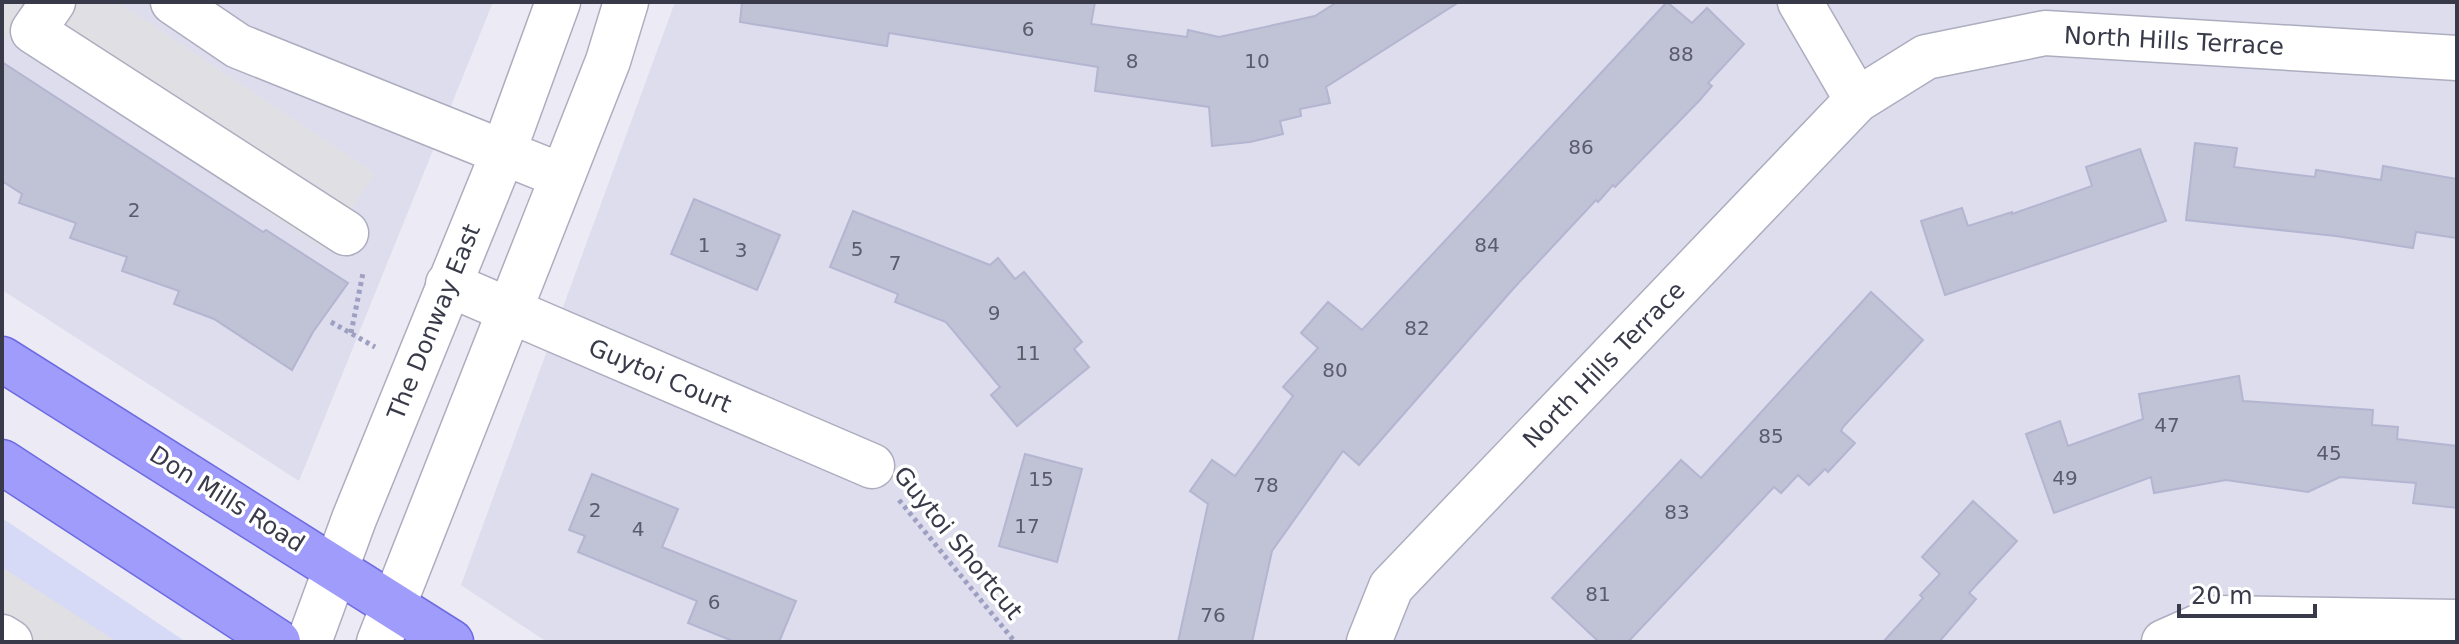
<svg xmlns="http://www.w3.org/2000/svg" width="2459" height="644" font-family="'DejaVu Sans',sans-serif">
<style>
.residential{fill:#dddded}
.commercial{fill:#d7daf6}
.parking{fill:#dfdfe4}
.building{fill:#c0c2d6;stroke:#b3b5d1;stroke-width:2}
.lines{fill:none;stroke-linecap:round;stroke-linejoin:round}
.minor-casing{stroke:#adadc0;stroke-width:47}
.major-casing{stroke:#6d6be2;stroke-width:47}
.path{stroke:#9ea0c2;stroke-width:5;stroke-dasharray:4 4;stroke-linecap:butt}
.minor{stroke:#fff;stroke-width:44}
.major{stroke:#9f9cfc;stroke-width:44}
.labels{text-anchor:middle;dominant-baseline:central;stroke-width:7;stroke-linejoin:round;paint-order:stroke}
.number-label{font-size:20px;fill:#5a5c6c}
.street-label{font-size:24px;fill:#383a49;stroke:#fff}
</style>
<rect width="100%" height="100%" fill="#ebeaf5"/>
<g class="residential">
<polygon points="2,2 493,2 299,481 2,290"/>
<polygon points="675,2 2457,2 2457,642 547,642 461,585"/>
</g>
<polygon class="commercial" points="2,518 186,642 2,642"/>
<g class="parking">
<polygon points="2,2 118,2 375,173 325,250 2,35"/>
<polygon points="2,567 117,642 2,642"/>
</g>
<g class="building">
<polygon points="742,2 1095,2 1091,24 1187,37 1188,30 1219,37 1315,16 1337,2 1459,2 1326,87 1330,103 1300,109 1301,116 1280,121 1283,134 1250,142 1212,146 1209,107 1095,91 1098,67 889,33 887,46 740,22"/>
<polygon points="1667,2 1692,23 1707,8 1744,44 1708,83 1712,86 1699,101 1615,187 1613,185 1598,202 1596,200 1513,289 1359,465 1343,451 1272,551 1252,642 1178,642 1208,504 1190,491 1212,460 1235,476 1293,396 1283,387 1318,348 1301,333 1328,302 1362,330"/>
<polygon points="2,62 263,232 266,230 348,283 313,332 292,370 214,319 174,304 179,291 122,271 127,257 70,238 76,223 19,203 22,194 2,181"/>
<polygon points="2195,143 2237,148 2234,167 2315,177 2316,170 2381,180 2383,166 2457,179 2457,238 2416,232 2413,248 2336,236 2186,220"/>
<polygon points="2140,149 2166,221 1945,295 1921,221 1962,208 1968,226 2012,212 2012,214 2092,186 2086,167"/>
<polygon points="694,199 780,235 757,290 671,254"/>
<polygon points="853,211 990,265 998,258 1015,279 1024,272 1082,342 1074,349 1089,367 1017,426 991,395 1000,387 946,322 895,302 898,294 830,267"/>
<polygon points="1871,292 1923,340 1843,427 1841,431 1855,443 1828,472 1825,469 1809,485 1798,475 1781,493 1774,487 1628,642 1599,642 1552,598 1681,460 1701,478"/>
<polygon points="2239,376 2243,401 2373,410 2372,425 2398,427 2397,439 2457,446 2457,508 2413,503 2416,483 2340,477 2308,492 2226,480 2154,493 2151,477 2054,513 2026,434 2060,421 2068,446 2143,419 2139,394"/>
<polygon points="1025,454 1082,469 1057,562 999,546"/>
<polygon points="592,474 678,509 662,547 796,601 779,642 735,642 688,623 697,601 578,552 585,536 569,530"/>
<polygon points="1973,501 2017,541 1969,593 1976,599 1939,642 1883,642 1923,598 1920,595 1940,574 1922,557"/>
</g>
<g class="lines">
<g class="minor-casing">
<g id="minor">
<polyline points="53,2 33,31 346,233"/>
<polyline points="173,2 238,46 562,176"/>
<polyline points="1800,2 1857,100"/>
<polyline points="448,284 872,466"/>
<polyline points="2,637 10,642"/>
<polyline points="309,642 354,519 503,153 558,2"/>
<polyline points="379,642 608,61 626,2"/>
<polyline points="1369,642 1391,587 1857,100 1926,57 2045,33 2457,58"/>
<polyline points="2164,642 2218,618 2457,622"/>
</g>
</g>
<g class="major-casing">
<g id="major">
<polyline points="2,359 451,642"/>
<polyline points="2,462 278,642"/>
</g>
</g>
<g class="path">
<polyline points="331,322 375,347"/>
<polyline points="351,333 363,273"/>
<polyline points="899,500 1015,642"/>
</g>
<use href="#minor" class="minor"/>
<use href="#major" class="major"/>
</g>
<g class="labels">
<g class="number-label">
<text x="1028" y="29">6</text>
<text x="1681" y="54">88</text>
<text x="1132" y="61">8</text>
<text x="1257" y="61">10</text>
<text x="1581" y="147">86</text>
<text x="134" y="210">2</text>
<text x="704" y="245">1</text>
<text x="1487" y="245">84</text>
<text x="857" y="249">5</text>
<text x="741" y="250">3</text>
<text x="895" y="263">7</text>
<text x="994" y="313">9</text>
<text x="1417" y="328">82</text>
<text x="1028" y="353">11</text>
<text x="1335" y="370">80</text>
<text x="2167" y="425">47</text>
<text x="1771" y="436">85</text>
<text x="2329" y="453">45</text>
<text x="2065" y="478">49</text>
<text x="1041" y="479">15</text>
<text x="1266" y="485">78</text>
<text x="595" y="510">2</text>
<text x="1677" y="512">83</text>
<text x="1027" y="526">17</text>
<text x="638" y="529">4</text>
<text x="1598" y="594">81</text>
<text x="714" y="602">6</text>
<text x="1213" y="615">76</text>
</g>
<g class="street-label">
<text transform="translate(2174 41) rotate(3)">North Hills Terrace</text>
<text transform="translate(434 322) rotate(-68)">The Donway East</text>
<text transform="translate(1604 365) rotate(-46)">North Hills Terrace</text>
<text transform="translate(660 376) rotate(23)">Guytoi Court</text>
<text transform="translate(227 499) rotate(32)">Don Mills Road</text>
<text transform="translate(958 543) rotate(51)">Guytoi Shortcut</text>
</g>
</g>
<rect width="2459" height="644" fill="none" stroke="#383a49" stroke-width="8"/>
<path d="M2179 604v12h136v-12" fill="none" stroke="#383a49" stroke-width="4"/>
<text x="2191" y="604" font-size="24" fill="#383a49" stroke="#ffffff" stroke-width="6" paint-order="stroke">20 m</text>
</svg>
